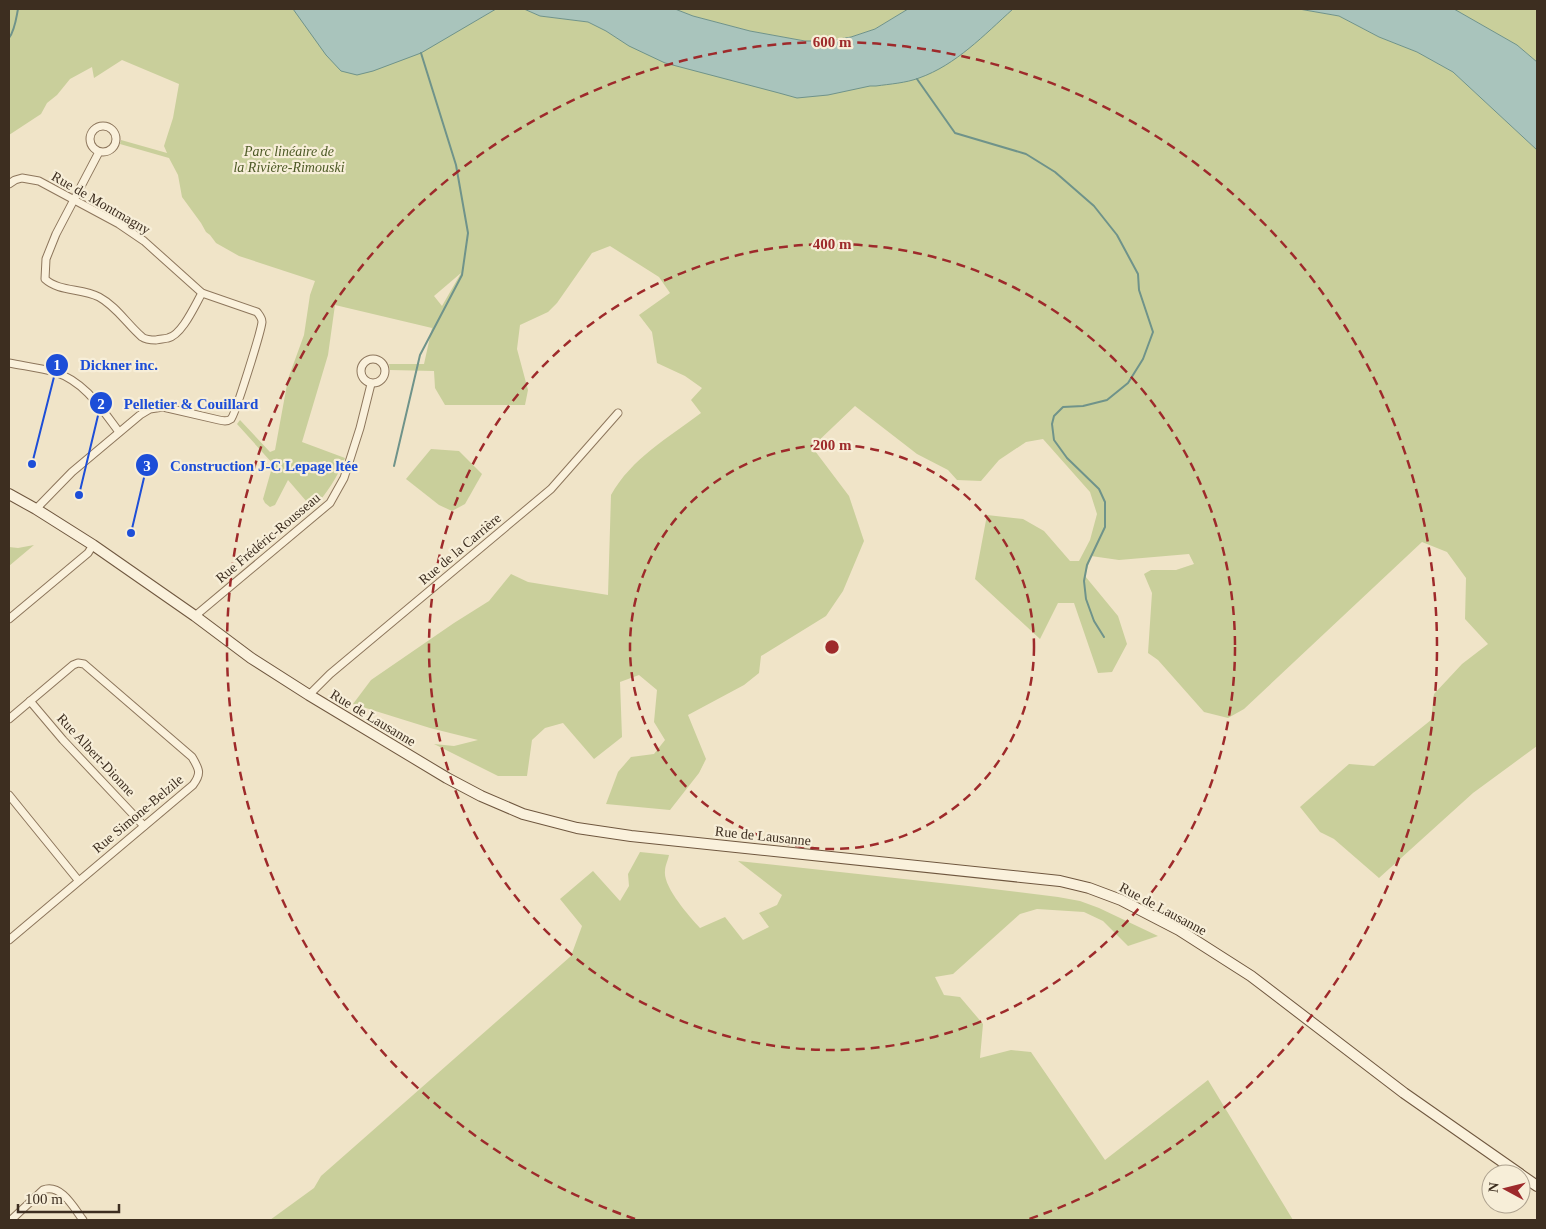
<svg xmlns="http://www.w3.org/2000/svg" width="1546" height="1229" font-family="'Times New Roman',serif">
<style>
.green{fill:#c9cf9b;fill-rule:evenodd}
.water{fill:#a9c4bc;stroke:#6f938a}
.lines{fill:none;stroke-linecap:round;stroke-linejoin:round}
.stream{stroke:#6f938a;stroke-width:2}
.street-casing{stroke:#8d765c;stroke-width:9}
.secondary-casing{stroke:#6f573f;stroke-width:12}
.street{stroke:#faf1dc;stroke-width:7}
.secondary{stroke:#faf1dc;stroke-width:10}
.ring{fill:none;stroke:#9e2a2b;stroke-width:2.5;stroke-dasharray:9 6}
.labels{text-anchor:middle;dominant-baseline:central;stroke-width:4.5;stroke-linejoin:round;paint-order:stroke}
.park-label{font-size:14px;font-style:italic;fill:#4d5a26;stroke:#f7eed8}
.street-label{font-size:14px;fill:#3d2e20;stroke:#f7eed8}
.centre{fill:#9e2a2b;stroke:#f7eed8;stroke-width:2.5}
.ring-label{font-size:15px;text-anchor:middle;font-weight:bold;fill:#9e2a2b;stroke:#f7eed8;stroke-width:4.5;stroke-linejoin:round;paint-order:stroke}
.leader{fill:none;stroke:#1d4ed8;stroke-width:2}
.callout-dot{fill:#1d4ed8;stroke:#f7eed8;stroke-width:2}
.mark-label{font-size:15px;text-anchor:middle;font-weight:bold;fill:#fff}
.callout-label{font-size:15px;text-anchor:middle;font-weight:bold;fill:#1d4ed8;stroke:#f7eed8;stroke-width:4.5;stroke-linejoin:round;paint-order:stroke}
</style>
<rect width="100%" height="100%" fill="#f0e4c8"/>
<g class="green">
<path d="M 9,9 L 293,9 L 311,33 L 474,22 L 496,9 L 524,9 L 540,16 L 588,22 L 606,31 L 620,40 L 647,53 L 989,30 L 1013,9 L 1299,9 L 1339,16 L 1379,37 L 1417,52 L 1453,72 L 1537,150 L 1537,746 L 1473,793 L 1379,878 L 1334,839 L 1320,832 L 1300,807 L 1349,764 L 1374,766 L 1431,720 L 1434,694 L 1462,664 L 1488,644 L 1465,619 L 1466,578 L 1447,552 L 1422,542 L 1244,709 L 1228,718 L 1204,712 L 1158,660 L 1148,653 L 1152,593 L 1144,574 L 1151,570 L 1176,570 L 1194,564 L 1189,554 L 1119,560 L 1091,556 L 1085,576 L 1118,616 L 1127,644 L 1112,672 L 1098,673 L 1074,603 L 1058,603 L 1040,639 L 975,579 L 987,515 L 1023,519 L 1044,531 L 1070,561 L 1079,561 L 1090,540 L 1097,514 L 1090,492 L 1043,439 L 1026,442 L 999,460 L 981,481 L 957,480 L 948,470 L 917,454 L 855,406 L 812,447 L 849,496 L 864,541 L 843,591 L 826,616 L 761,656 L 759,673 L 744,685 L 688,715 L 706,759 L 699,773 L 670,810 L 606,804 L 618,772 L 631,757 L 654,754 L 665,740 L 654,722 L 657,690 L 639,675 L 620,682 L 622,737 L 594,759 L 563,723 L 545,728 L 532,740 L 527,776 L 498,776 L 434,744 L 454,746 L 478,740 L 430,728 L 353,704 L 371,680 L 454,623 L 489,601 L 511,574 L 528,582 L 608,595 L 611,495 C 631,459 669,437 701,413 L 691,400 L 702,388 L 685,376 L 657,363 L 652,332 L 639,315 L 670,293 L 659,277 L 610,246 L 592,253 L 557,303 L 548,312 L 520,325 L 517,349 L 528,390 L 525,405 L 445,405 L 435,388 L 434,371 L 390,370 L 389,364 L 424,364 L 432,328 L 335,305 L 328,355 L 302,442 L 345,458 C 337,478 327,493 313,509 L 288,480 L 275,505 L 270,507 L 265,503 L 263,499 L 273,464 L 237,424 L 240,420 L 270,452 L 275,450 L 288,379 L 304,335 L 310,295 L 315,281 L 239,256 L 216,243 L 210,235 L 206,232 L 201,223 L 182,197 L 178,175 L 169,158 L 120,144 L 121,140 L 167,153 L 164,146 L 173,118 L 179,84 L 122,60 L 94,78 L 92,67 L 70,79 L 57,95 L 47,103 L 41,114 L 9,135 ZM 461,273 L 442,306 L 434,296 Z"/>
<polygon points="675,9 908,9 875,29 851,37 829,41 805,41 750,31 693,16"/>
<polygon points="1454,9 1537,9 1537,62 1517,45"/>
<polygon points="431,449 459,451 482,474 465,504 452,511 439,505 406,479"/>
<polygon points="34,545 9,566 9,547 18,548"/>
<path d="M 640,852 L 669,855 C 668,860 665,866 665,871 C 663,887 689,916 700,928 L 725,917 L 743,940 L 769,927 L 759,913 L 777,905 L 782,895 L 738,861 L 968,886 L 1058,897 L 1080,901 L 1099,908 L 1158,936 L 1128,946 L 1103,921 L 1084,912 L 1037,909 L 1020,914 L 953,974 L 935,977 L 944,995 L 960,997 L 983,1024 L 980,1058 L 1011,1050 L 1031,1052 L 1105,1160 L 1208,1080 L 1293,1220 L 270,1220 L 314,1188 L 321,1176 L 571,956 L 582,926 L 560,899 L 593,871 L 620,901 L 629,886 L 628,874 Z"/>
</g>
<g class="water">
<polygon points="293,9 496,9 421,53 373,71 357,75 341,71 326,55"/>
<path d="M 524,9 L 675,9 L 693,16 L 750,31 L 805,41 L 829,41 L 851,37 L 875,29 L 908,9 L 1013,9 C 984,35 956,65 919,78 C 906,83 890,84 876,86 L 870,86 L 828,95 L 797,98 L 779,93 L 665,63 L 629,46 L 606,31 L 588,22 L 540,16 Z"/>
<polygon points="1299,9 1454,9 1517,45 1537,62 1537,150 1453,72 1417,52 1379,37 1339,16"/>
</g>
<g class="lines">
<g class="stream">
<path d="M 9,38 C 15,30 16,19 18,9"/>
<polyline points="917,79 955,133 1026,154 1055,172 1094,206 1117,235 1138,274 1139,290 1153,332 1143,359 1128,383 1107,400 1083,406 1063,407 1054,416 1052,424 1054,440 1067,458 1099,489 1105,502 1105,527 1087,565 1084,581 1086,599 1094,621 1104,637"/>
<polyline points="394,466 420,355 462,275 468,233 456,165 421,53"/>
</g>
<g class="street-casing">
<g id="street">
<circle cx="103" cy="139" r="13"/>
<path d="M 99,152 L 56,234 L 46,259 L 45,279 C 59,292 82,288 99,297 C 116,306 127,324 142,337 C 146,340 151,340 156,340 C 160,339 164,339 168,338 C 182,335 195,305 202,293"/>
<path d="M 9,184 L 15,180 L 22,178 L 39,181 L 119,224 L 144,241 L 202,293 L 257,312 C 260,316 262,318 262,322 C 261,332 235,415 231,419 C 227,422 223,421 219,420 L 163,407 L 150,409 L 140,415 L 72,472 L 36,509"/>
<circle cx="373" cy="371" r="12"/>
<path d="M 9,363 C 24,366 40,368 55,372 C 85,382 101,408 119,432"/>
<polyline points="195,616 330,503 344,478 360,428 371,384"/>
<polyline points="9,619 88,553 93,545"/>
<polyline points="309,695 330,674 551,489 618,413"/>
<polyline points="30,701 63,740 144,826"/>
<path d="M 9,719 L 73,665 L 78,663 L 84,664 L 192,757 C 199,769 202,773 193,785 L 9,940"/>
<polyline points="9,795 78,880"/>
<path d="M 11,1220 L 43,1190 C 61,1183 74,1208 83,1220"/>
</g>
</g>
<g class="secondary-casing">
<g id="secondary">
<polyline points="9,494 36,509 93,545 195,616 251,658 309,695 447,778 481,796 523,814 577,828 631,836 1060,881 1089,888 1121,900 1179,930 1251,976 1404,1093 1520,1174"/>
<polyline points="1521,1175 1537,1186"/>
</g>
</g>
<use href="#street" class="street"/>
<use href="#secondary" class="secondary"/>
</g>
<g class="ring">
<circle cx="832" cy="647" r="202"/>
<circle cx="832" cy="647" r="403"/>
<path d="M635 1219A605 605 0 1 1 1029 1219"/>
</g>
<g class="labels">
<g class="park-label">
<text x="289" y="151">Parc linéaire de<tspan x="289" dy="16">la Rivière-Rimouski</tspan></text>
</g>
<g class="street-label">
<text transform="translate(101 203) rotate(30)">Rue de Montmagny</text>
<text transform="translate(268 538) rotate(-40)">Rue Frédéric-Rousseau</text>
<text transform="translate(460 549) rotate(-40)">Rue de la Carrière</text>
<text transform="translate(373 718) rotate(31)">Rue de Lausanne</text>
<text transform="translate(96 755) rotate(47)">Rue Albert-Dionne</text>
<text transform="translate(138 814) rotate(-40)">Rue Simone-Belzile</text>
<text transform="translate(763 836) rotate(6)">Rue de Lausanne</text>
<text transform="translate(1163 909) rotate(28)">Rue de Lausanne</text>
</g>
</g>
<circle cx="832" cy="647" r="8" class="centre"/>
<g class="ring-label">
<text x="832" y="47">600 m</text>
<text x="832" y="249">400 m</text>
<text x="832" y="450">200 m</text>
</g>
<path class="leader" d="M32 464L57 365M79 495L101 403M131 533L147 465"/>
<g class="callout-dot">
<circle cx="32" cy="464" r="5"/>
<circle cx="79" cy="495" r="5"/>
<circle cx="131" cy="533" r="5"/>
<circle cx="57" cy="365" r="12"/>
<circle cx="101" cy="403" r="12"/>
<circle cx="147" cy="465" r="12"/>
</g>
<g class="mark-label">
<text x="57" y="370">1</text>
<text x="101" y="409">2</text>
<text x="147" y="471">3</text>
</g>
<g class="callout-label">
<text x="119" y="370">Dickner inc.</text>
<text x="191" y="409">Pelletier &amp; Couillard</text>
<text x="264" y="471">Construction J-C Lepage ltée</text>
</g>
<rect width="1546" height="1229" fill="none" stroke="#3d2e20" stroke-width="20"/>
<g transform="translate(1506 1189) rotate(277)"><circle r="24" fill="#f7eed8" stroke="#ada18e"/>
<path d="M0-4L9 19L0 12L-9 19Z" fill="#9e2a2b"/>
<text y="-8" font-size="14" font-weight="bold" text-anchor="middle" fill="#3d2e20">N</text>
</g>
<path d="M18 1204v8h101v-8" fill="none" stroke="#3d2e20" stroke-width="2.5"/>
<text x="25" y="1204" font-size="15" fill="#3d2e20" stroke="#f7eed8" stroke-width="4" paint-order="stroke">100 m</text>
</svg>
